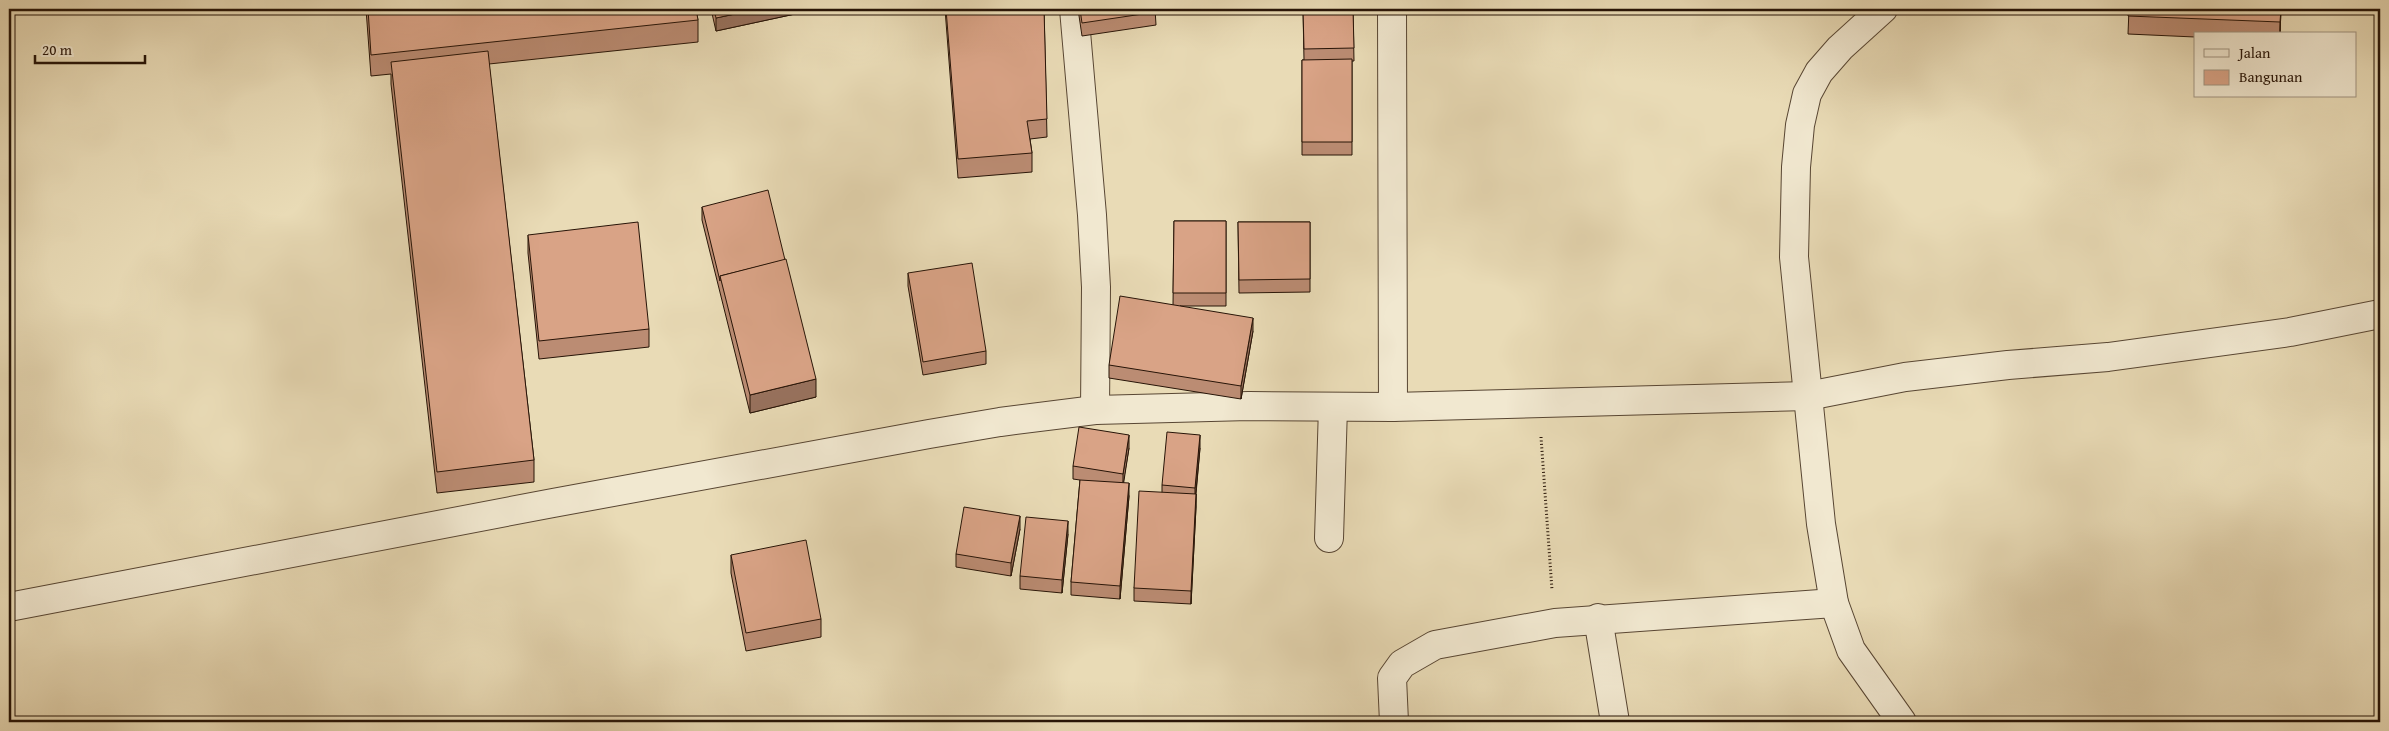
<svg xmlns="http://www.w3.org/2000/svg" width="2389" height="731" font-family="'Gentium Book Plus',serif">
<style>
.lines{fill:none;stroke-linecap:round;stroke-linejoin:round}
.minor-casing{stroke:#584633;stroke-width:30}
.path{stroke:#271407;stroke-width:3;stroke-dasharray:1 2.5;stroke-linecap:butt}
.minor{stroke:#f1e8d0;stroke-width:28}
.wall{fill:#bb8c73;stroke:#271407}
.shaded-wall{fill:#98725e;stroke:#271407}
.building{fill:#d9a386;stroke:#271407}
</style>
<rect width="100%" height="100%" fill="#e9dbb6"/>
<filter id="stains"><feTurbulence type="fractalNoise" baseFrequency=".004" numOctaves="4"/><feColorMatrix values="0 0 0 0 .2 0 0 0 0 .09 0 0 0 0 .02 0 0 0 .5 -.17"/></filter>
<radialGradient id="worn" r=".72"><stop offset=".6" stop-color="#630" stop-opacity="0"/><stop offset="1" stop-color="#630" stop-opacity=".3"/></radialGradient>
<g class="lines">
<g class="minor-casing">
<g id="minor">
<polyline points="1074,9 1092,215 1096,287 1095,410"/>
<polyline points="1392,9 1393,407"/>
<polyline points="1883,9 1840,48 1819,72 1807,94 1800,125 1796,167 1794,257 1821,524 1834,603 1851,650 1902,722"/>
<polyline points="1329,538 1333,407"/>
<polyline points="9,607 553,503 929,434 1000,422 1095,410 1249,406 1393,407 1808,396 1905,377 2008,365 2108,357 2290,332 2380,314"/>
<polyline points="1598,618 1615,722"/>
<polyline points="1394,722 1392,678 1402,664 1435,645 1555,623 1834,603"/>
</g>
</g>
<polyline class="path" points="1541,437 1552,590"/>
<use href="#minor" class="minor"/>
</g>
<g class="wall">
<polygon points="366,9 696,9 698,20 698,42 489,64 534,460 534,482 437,493 391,84 391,74 371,76"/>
<polygon points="711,9 809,9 809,11 716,31"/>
<polygon points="945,9 1044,9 1047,137 1030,139 1032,153 1032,172 958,178"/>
<polygon points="1078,9 1155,9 1156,25 1082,36"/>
<polygon points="1303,9 1353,9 1354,61 1352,61 1352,155 1302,155 1302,60 1304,60"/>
<polygon points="2129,9 2281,9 2280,34 2195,34 2195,37 2128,34"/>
<polygon points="702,207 816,397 750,413 702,220"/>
<polygon points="1174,221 1226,221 1226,306 1180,306 1253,331 1241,399 1109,378 1109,365 1173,305"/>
<polygon points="1238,222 1310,222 1310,292 1239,293"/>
<polygon points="528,235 649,329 649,347 539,359 528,253"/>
<polygon points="908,273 986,351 986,364 923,375 908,286"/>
<polygon points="1129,448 1123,483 1129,496 1120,599 1071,595 1071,582 1080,480 1073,479 1073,466"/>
<polygon points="1200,448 1196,494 1196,507 1191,604 1134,601 1134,588 1162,492 1162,485"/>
<polygon points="1020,529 1011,576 956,567 956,554"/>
<polygon points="1068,534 1062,593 1020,589 1020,576"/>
<polygon points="731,555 821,619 821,637 746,651 731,573"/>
</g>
<g class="shaded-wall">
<polygon points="759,9 809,9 809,11 716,31 716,18"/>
<polygon points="2281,9 2280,34 2280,22"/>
<polygon points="1253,318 1253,331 1241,399 1241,386"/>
<polygon points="816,379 816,397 750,413 750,395"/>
<polygon points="1129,435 1129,448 1123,487 1123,474"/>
<polygon points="1200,435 1200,448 1195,501 1195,488"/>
<polygon points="1129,483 1129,496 1120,599 1120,586"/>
<polygon points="1196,494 1196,507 1191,604 1191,591"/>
<polygon points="1020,516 1020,529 1011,576 1011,563"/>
<polygon points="1068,521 1068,534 1062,593 1062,580"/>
</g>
<g class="building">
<polygon points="368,9 696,9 698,20 371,55"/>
<polygon points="714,9 759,9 716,18"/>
<polygon points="946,9 1044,9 1047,119 1027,121 1032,153 958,159"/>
<polygon points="1080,9 1155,9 1156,12 1082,23"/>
<polygon points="1303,9 1353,9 1354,48 1304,49"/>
<polygon points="2129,9 2281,9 2280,22 2128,16"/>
<polygon points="488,51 534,460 437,472 391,62"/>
<polygon points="1352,59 1352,142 1302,142 1302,60"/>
<polygon points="768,190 785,260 720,276 720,281 702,207"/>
<polygon points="1174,221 1226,221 1226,293 1173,293"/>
<polygon points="638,222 649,329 539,341 528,235"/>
<polygon points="1238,222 1310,222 1310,279 1239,280"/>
<polygon points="786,259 816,379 750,395 720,276"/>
<polygon points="972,263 986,351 923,362 908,273"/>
<polygon points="1120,296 1253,318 1241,386 1109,365"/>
<polygon points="1079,427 1129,435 1123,474 1073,466"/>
<polygon points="1167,432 1200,435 1195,488 1162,485"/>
<polygon points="1080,480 1129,483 1120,586 1071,582"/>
<polygon points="1139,491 1196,494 1191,591 1134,588"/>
<polygon points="964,507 1020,516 1011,563 956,554"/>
<polygon points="1026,517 1068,521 1062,580 1020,576"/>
<polygon points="806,540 821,619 746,633 731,555"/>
</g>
<rect width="2389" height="731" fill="none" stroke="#e9dbb6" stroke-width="30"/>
<rect x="10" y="10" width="2369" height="711" fill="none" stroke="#271407" stroke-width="2.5"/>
<rect x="15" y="15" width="2359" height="701" fill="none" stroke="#271407"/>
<rect x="2194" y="32" width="162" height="65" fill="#f1e8d0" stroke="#a09380"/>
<rect x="2204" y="49" width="25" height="8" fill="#f1e8d0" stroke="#a09380"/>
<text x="2239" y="58" font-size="15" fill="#271407">Jalan</text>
<rect x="2204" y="70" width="25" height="15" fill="#d9a386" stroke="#a09380"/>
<text x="2239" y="82" font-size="15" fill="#271407">Bangunan</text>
<path d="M35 55v8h110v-8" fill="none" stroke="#271407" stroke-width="2.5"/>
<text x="42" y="55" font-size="15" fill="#271407" stroke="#f1e8d0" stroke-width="4" paint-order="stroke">20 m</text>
<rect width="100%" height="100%" filter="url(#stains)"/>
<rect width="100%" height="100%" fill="url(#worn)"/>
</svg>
